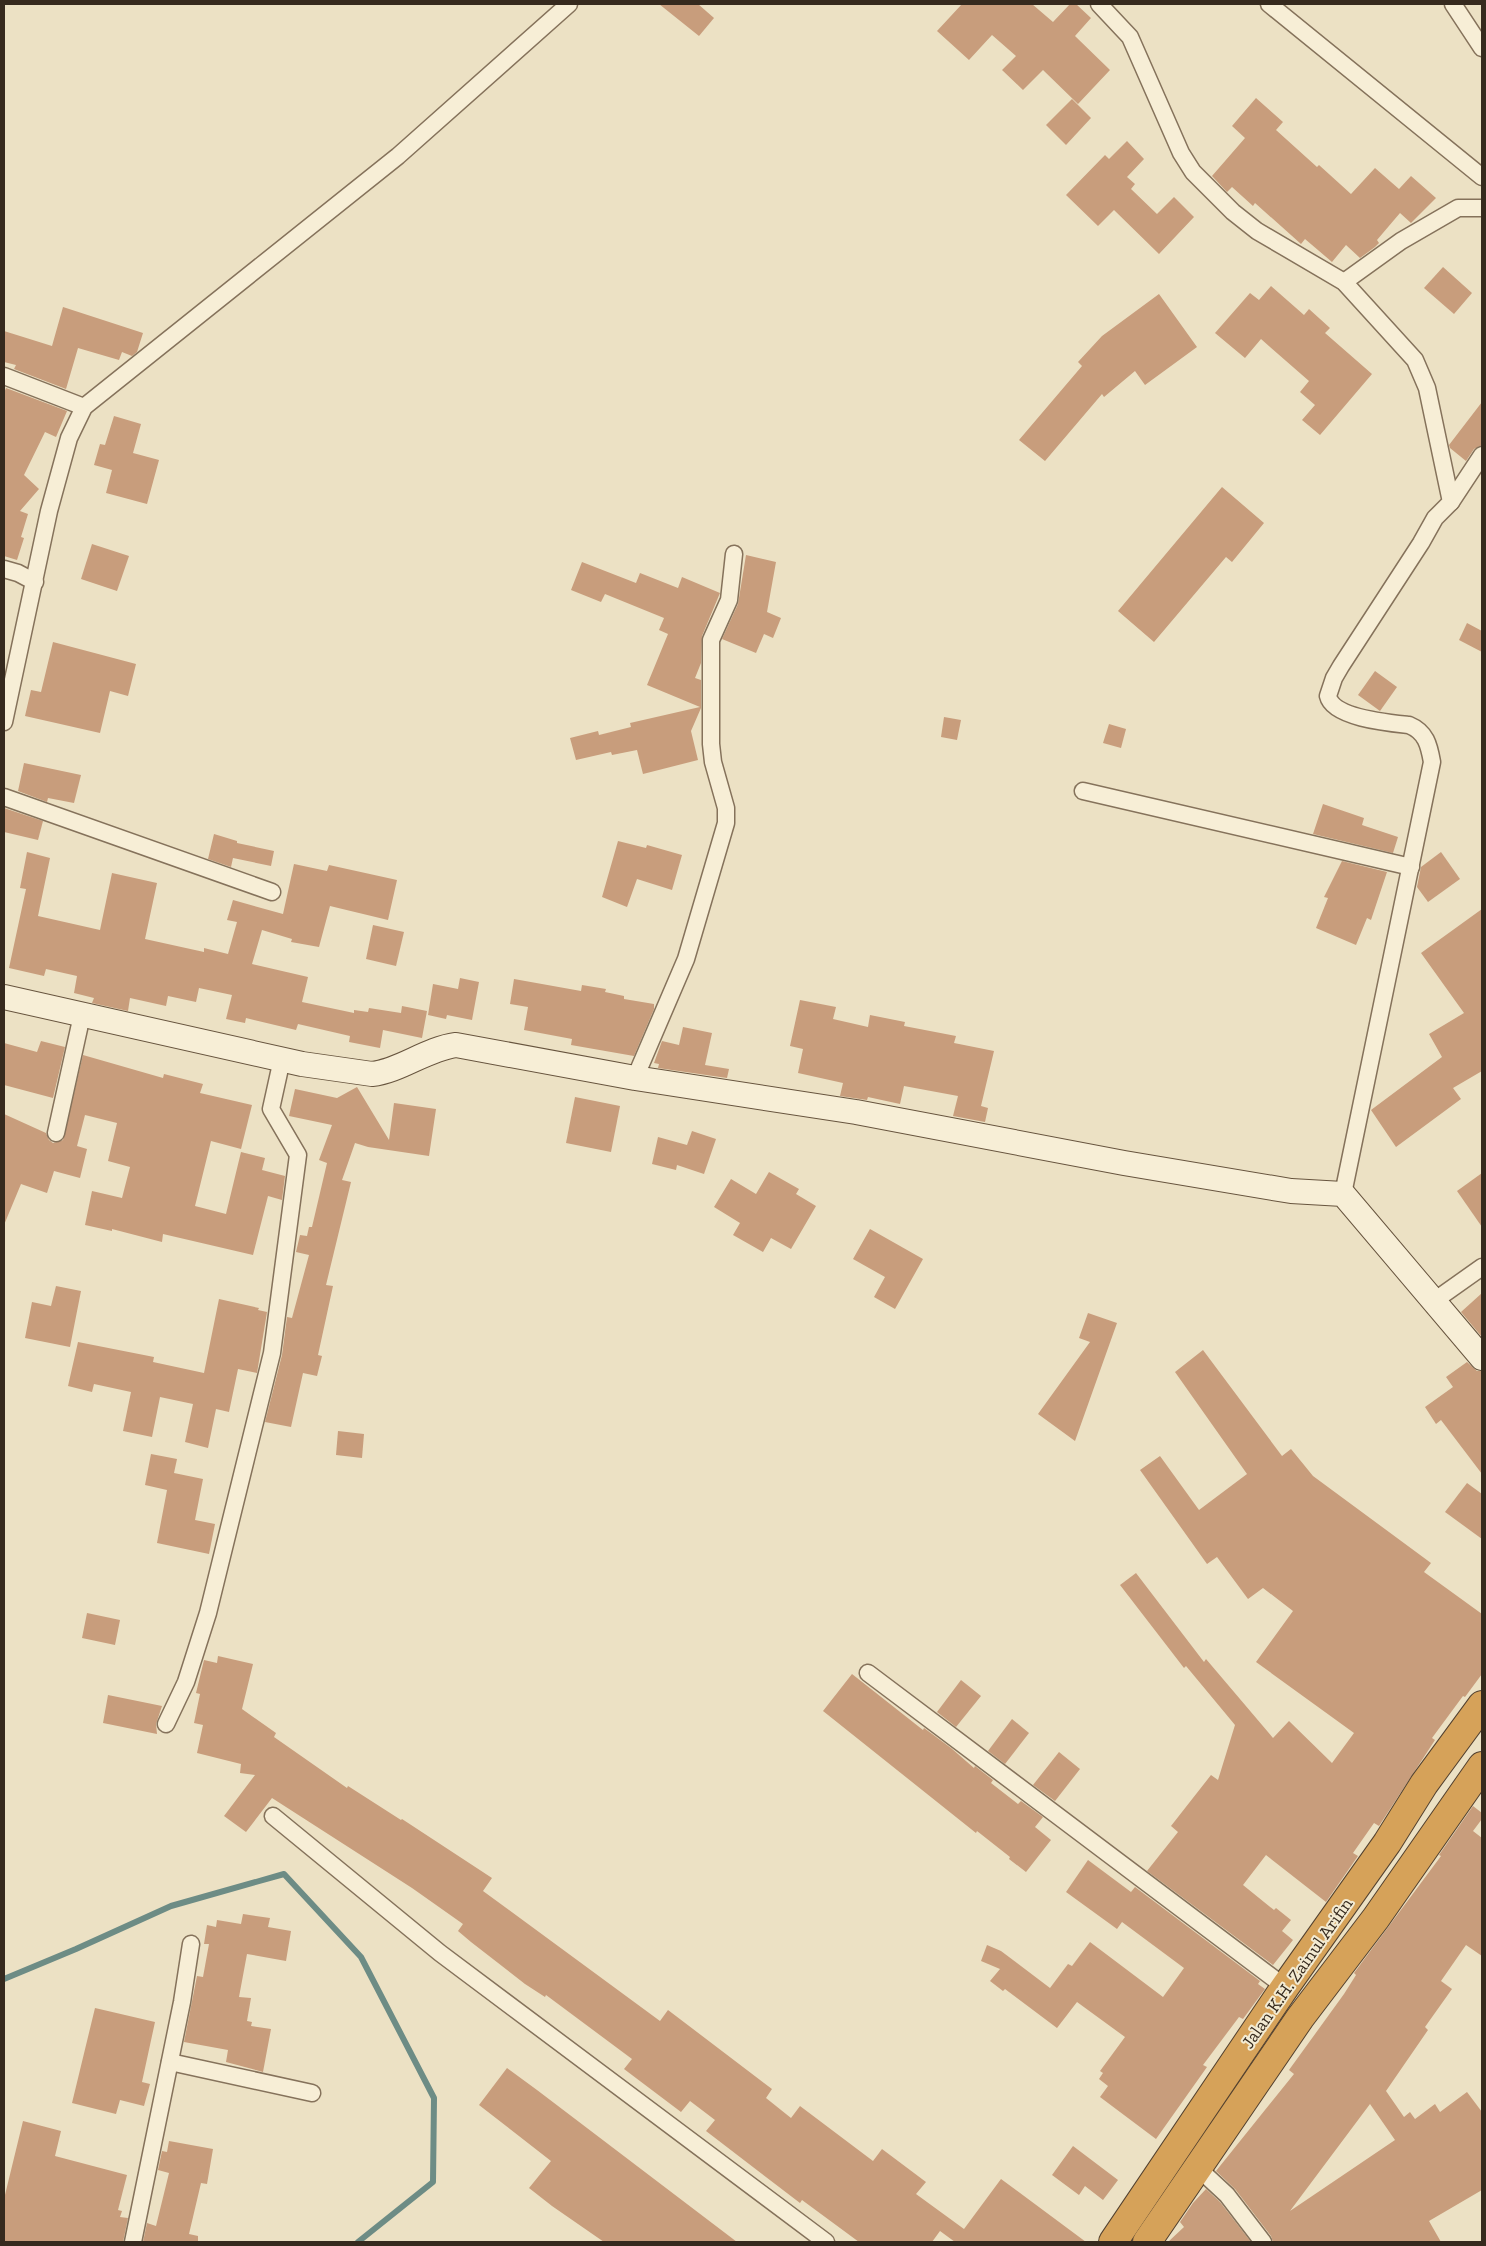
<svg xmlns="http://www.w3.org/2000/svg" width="1486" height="2246" font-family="'Zilla Slab',serif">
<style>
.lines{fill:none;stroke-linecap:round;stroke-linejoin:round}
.stream{stroke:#6d8c85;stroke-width:6}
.building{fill:#c89d7c;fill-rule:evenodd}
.street-casing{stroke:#85725b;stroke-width:19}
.secondary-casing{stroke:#67543e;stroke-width:26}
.highway-casing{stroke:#53412f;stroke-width:30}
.street{stroke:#f7eed6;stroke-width:16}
.secondary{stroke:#f7eed6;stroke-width:24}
.highway{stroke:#d6a259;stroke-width:28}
.labels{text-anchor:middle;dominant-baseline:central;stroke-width:4;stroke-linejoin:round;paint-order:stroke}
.street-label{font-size:18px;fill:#362a1e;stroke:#f3ebd3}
</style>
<rect width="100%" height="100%" fill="#ece1c4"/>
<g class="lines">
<polyline class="stream" points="4,1979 76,1949 171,1906 284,1874 361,1957 434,2098 433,2182 358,2242"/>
</g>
<g class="building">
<polygon points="659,4 698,4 714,18 699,36"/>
<polygon points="962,4 1032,4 1053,22 1070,4 1076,4 1091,18 1075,36 1110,70 1078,104 1043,70 1023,90 1002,70 1016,56 992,35 969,60 937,31"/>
<polygon points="1256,98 1283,122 1276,130 1317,167 1319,165 1351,194 1375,168 1399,189 1411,176 1436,198 1411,223 1400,213 1377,240 1379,243 1375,247 1360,258 1346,245 1332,262 1305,239 1301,244 1255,203 1253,206 1232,187 1227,192 1212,176 1245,138 1232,126"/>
<polygon points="1072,99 1091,118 1066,145 1046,125"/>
<polygon points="1127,141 1144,159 1127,177 1135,184 1131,189 1157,214 1174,197 1194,217 1159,254 1114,210 1098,226 1066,195 1105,155 1109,159"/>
<polygon points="1443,267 1472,293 1454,314 1424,288"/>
<polygon points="1271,286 1304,315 1309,309 1330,328 1325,333 1372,374 1320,435 1302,420 1315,405 1300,392 1309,381 1261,339 1245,358 1215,333 1250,293 1259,300"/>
<polygon points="1159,294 1197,347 1145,385 1135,371 1104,397 1102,394 1045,461 1019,440 1082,366 1078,362 1102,336"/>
<polygon points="63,307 143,333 137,352 132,356 122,352 119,360 78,348 66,389 14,369 16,365 4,362 4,331 52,346"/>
<polygon points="6,388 67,411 56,437 45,432 24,475 39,489 20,511 28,514 21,537 24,538 17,560 4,556 4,393"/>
<polygon points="1482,402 1482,445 1474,449 1466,461 1450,448 1449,445"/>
<polygon points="114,416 141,424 133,453 159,460 147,504 106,493 112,470 94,465 100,444 105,445"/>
<polygon points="1222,487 1264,523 1232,562 1226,557 1154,642 1118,611"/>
<polygon points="92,544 129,556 117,591 81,579"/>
<polygon points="746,555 776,562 767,612 781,618 773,638 764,634 756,653 722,639 738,604"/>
<polygon points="582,562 636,583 640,573 678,588 682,577 720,593 702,636 701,663 695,678 701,680 701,708 691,731 698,760 643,774 637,750 612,755 611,752 576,760 570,738 598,731 599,735 631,727 630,723 700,707 647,685 668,634 659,630 664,618 605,594 601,602 571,590"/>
<polygon points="1467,623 1482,631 1482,652 1459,640"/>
<polygon points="53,642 136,664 128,696 110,691 100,733 25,716 31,690 41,692"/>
<polygon points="1375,671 1397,687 1380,711 1358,695"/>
<polygon points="944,717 961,720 957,740 941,737"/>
<polygon points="1109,724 1126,729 1121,748 1103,743"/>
<polygon points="24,763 81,775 74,803 48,798 47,802 18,791"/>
<polygon points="1323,804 1364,818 1362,825 1398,837 1393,853 1313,834"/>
<polygon points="4,808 43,821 38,840 4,832"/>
<polygon points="214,834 237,841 237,843 274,851 271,866 233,858 231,867 208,859"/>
<polygon points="618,841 646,848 647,845 682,855 672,890 637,879 627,907 602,897"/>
<polygon points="27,852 50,858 38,916 100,930 112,873 157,883 145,939 204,952 204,948 228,954 237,922 227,920 233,900 283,914 294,864 327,871 329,865 397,880 388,920 330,906 319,947 291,942 292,939 262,930 252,964 308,977 302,1002 354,1013 354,1010 368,1012 369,1008 401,1013 402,1006 427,1011 422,1038 383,1030 380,1048 349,1042 350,1036 298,1024 296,1030 246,1018 245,1023 226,1019 232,995 199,988 196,1002 168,996 166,1006 130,998 128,1011 92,1003 94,998 74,993 77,976 46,969 44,976 9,968 26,889 20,888"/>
<polygon points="1441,852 1460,879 1428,902 1417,887 1421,867"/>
<polygon points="1342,861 1387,872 1371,920 1367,918 1356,945 1316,928 1328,898 1324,897"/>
<polygon points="1482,909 1482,1071 1453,1088 1461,1099 1396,1147 1371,1110 1442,1057 1429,1034 1464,1013 1421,953"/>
<polygon points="373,925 404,932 396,966 366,959"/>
<polygon points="460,978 479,982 472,1020 447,1015 446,1019 428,1015 433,984 458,989"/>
<polygon points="514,979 581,991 582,985 606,989 605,992 624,996 624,999 654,1004 654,1009 634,1056 571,1045 572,1039 524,1030 528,1007 510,1004"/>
<polygon points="800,1000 836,1007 833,1019 868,1027 870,1015 905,1022 904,1026 956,1036 954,1043 994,1051 981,1106 988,1108 985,1122 953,1116 958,1096 904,1086 900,1104 868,1097 867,1100 840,1096 843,1083 798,1073 803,1049 790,1046"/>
<polygon points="683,1027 712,1033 705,1065 729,1069 727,1078 658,1068 659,1064 654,1063 662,1041 679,1045"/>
<polygon points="41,1041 65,1047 53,1098 4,1085 4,1043 37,1052"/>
<polygon points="83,1055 163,1078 164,1074 203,1084 200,1093 252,1105 241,1149 211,1141 195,1206 226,1214 241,1152 265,1158 262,1170 285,1176 282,1200 268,1196 253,1255 163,1234 162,1242 112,1229 112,1231 85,1225 92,1191 122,1198 130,1167 108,1161 117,1123 85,1115 77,1146 87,1149 80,1178 54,1171 47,1193 21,1184 4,1225 4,1114 46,1133 49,1140 53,1143 63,1140"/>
<polygon points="357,1087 389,1140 394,1103 436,1109 429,1156 368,1147 355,1143 342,1180 351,1182 326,1285 333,1286 318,1355 322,1356 317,1376 303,1373 291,1427 265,1422 282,1355 287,1317 292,1318 309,1255 296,1252 300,1235 307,1236 309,1227 312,1227 327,1163 319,1160 332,1125 289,1116 295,1089 337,1098"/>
<polygon points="575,1097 620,1106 611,1152 566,1143"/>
<polygon points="692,1131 716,1139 704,1174 677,1165 676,1170 652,1164 658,1137 687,1145"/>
<polygon points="769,1172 799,1189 796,1194 816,1206 791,1249 771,1238 763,1252 733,1235 740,1223 714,1207 731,1179 756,1194"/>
<polygon points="1482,1173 1482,1227 1457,1191"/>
<polygon points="870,1229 923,1259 895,1309 874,1297 885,1277 853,1259"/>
<polygon points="56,1286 81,1291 70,1347 25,1338 32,1302 51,1306"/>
<polygon points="1482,1293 1482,1337 1461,1312"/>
<polygon points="219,1299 259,1308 258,1310 267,1312 257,1373 238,1369 229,1412 216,1409 208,1448 185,1442 193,1404 160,1397 152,1437 123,1431 131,1392 94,1384 92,1392 68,1386 78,1342 154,1357 153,1362 204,1373"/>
<polygon points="1088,1313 1117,1323 1075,1441 1038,1414 1090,1342 1079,1338"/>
<polygon points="1203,1350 1282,1456 1291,1449 1313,1476 1431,1563 1424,1572 1482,1614 1482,1674 1465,1697 1463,1696 1432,1738 1435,1740 1379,1826 1374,1823 1353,1853 1358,1856 1326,1902 1266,1855 1243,1885 1274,1910 1276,1908 1291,1920 1282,1931 1293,1940 1273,1965 1147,1871 1178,1832 1171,1826 1211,1775 1218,1780 1235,1725 1186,1666 1184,1668 1120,1585 1136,1573 1204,1662 1206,1659 1273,1738 1289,1721 1332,1763 1354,1733 1256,1662 1293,1611 1263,1588 1248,1599 1217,1557 1207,1564 1140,1470 1160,1456 1199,1510 1247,1474 1175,1372"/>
<polygon points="1467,1362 1477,1371 1482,1371 1482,1474 1441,1420 1436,1424 1425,1407 1453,1387 1446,1377"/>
<polygon points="338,1431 364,1434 362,1458 336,1455"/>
<polygon points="151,1454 177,1459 174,1473 203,1479 195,1520 215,1524 209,1554 157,1543 167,1490 145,1485"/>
<polygon points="1467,1483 1482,1494 1482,1539 1445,1512"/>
<polygon points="87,1613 120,1620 115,1645 82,1638"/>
<polygon points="218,1656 253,1664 242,1709 276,1733 274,1737 347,1788 348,1786 401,1820 402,1819 492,1878 483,1891 660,2021 668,2010 772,2089 766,2098 791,2118 800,2106 873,2161 882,2149 926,2182 916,2194 964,2229 1001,2179 1086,2242 955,2242 940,2231 932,2242 859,2242 802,2200 800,2203 706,2131 715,2120 690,2101 681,2112 624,2069 632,2059 546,1995 545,1997 525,1984 471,1942 458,1931 463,1924 412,1888 272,1798 246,1832 224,1816 255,1775 240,1773 241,1764 197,1753 203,1725 194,1723 200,1694 196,1693 204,1660 217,1663"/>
<polygon points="852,1674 923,1730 924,1728 951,1748 974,1768 975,1766 993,1780 991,1783 1018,1804 1021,1801 1043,1817 1035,1827 1051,1840 1026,1872 1009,1859 1010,1857 977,1831 976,1833 823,1711"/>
<polygon points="961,1680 981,1696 956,1727 937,1712"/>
<polygon points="108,1695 162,1706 156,1724 157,1734 103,1723"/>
<polygon points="1012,1719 1029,1733 1005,1764 988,1751"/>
<polygon points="1059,1752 1080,1769 1055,1801 1033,1785"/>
<path d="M 1473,1806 L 1482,1813 L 1482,1819 L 1473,1831 L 1482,1838 L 1482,1956 L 1466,1945 L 1441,1981 L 1452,1989 L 1425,2027 L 1428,2030 L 1386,2091 L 1404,2117 L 1410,2112 L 1415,2119 L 1435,2104 L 1440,2112 L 1467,2092 L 1482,2112 L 1482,2190 L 1429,2221 L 1441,2242 L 1273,2242 L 1271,2236 L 1235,2189 L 1216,2171 L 1294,2074 L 1289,2070 L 1344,1994 L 1356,1975 L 1354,1973 L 1441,1856 L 1439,1855 ZM 1370,2104 L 1395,2140 L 1290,2211 Z"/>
<polygon points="1088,1860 1131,1892 1135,1887 1260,1981 1258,1984 1265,1989 1243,2019 1239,2017 1203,2065 1207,2067 1156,2139 1100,2097 1108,2086 1099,2079 1103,2073 1100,2071 1125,2037 1077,2002 1057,2028 1005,1989 1003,1991 990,1981 1000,1969 981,1961 987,1945 1001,1951 1050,1988 1068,1964 1072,1966 1090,1942 1163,1997 1184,1968 1122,1922 1117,1929 1066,1892"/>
<polygon points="243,1914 270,1918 268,1927 291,1931 286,1961 247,1954 239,1997 251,1998 247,2021 252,2022 251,2026 271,2029 263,2072 226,2062 228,2050 184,2042 197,1976 203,1977 209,1944 204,1944 207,1925 216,1927 217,1920 241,1924"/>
<polygon points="95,2008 155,2022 142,2082 150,2084 144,2106 120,2100 116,2114 72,2103"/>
<polygon points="507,2068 537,2090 737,2242 604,2242 552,2206 529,2188 551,2161 479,2105"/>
<polygon points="23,2121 61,2131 55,2156 127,2175 118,2210 122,2211 120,2217 128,2218 123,2242 4,2242 4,2199"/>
<polygon points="169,2141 213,2149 207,2184 201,2183 189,2234 198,2236 198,2242 143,2242 147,2223 156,2226 169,2173 158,2170 162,2151 167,2152"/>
<polygon points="1073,2146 1118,2180 1103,2200 1085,2186 1079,2195 1052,2175"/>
<polygon points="1206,2189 1220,2202 1251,2242 1168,2242 1184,2227 1180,2222 1193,2203"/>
</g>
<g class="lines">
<g class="street-casing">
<g id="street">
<path d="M 1099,4 L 1130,37 L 1181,153 L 1193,172 L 1233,212 L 1257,231 L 1344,282 L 1415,360 L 1427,388 L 1451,502 L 1435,518 L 1421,543 L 1341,666 L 1334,678 L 1328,696 C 1333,718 1390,723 1409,725 C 1426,732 1429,745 1432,762 L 1343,1194"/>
<polyline points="1269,4 1482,177"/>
<polyline points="1453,4 1482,48"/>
<polyline points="1344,282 1401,241 1458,208 1482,208"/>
<polyline points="4,376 84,407"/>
<polyline points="1451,502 1482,455"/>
<polyline points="4,569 18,573 35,582"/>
<polyline points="4,722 49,511 69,438 84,407 398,156 569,4"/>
<polyline points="1083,791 1411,867"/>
<polyline points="4,797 272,892"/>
<polyline points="635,1078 686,959 726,823 726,808 713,762 711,744 711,640 729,600 734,554"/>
<polyline points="56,1133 82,1015"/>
<polyline points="1434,1301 1482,1267"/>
<polyline points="868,1673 1285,1987"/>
<polyline points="166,1724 186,1682 208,1613 272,1353 298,1155 271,1109 282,1059"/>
<polyline points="273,1816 440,1953 826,2242"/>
<polyline points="170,2062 312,2093"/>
<polyline points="1198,2168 1227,2195 1263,2242"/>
<polyline points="133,2242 182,2002 191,1944"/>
</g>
</g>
<g class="secondary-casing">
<path id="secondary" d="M 4,997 L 302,1064 L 372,1074 C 400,1071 426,1049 456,1045 L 635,1078 L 856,1112 L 1124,1163 L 1291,1191 L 1343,1194 L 1482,1358"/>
</g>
<g class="highway-casing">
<g id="highway">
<polyline points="1113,2242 1285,1987 1387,1843 1424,1784 1482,1705"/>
<polyline points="1147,2242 1300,2018 1376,1918 1482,1766"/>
</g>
</g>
<use href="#street" class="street"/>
<use href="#secondary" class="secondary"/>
<use href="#highway" class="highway"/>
</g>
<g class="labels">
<g class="street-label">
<text transform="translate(1297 1973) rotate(-55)">Jalan K.H. Zainul Arifin</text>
</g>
</g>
<rect width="1486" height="2246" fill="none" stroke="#362a1e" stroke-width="10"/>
</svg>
